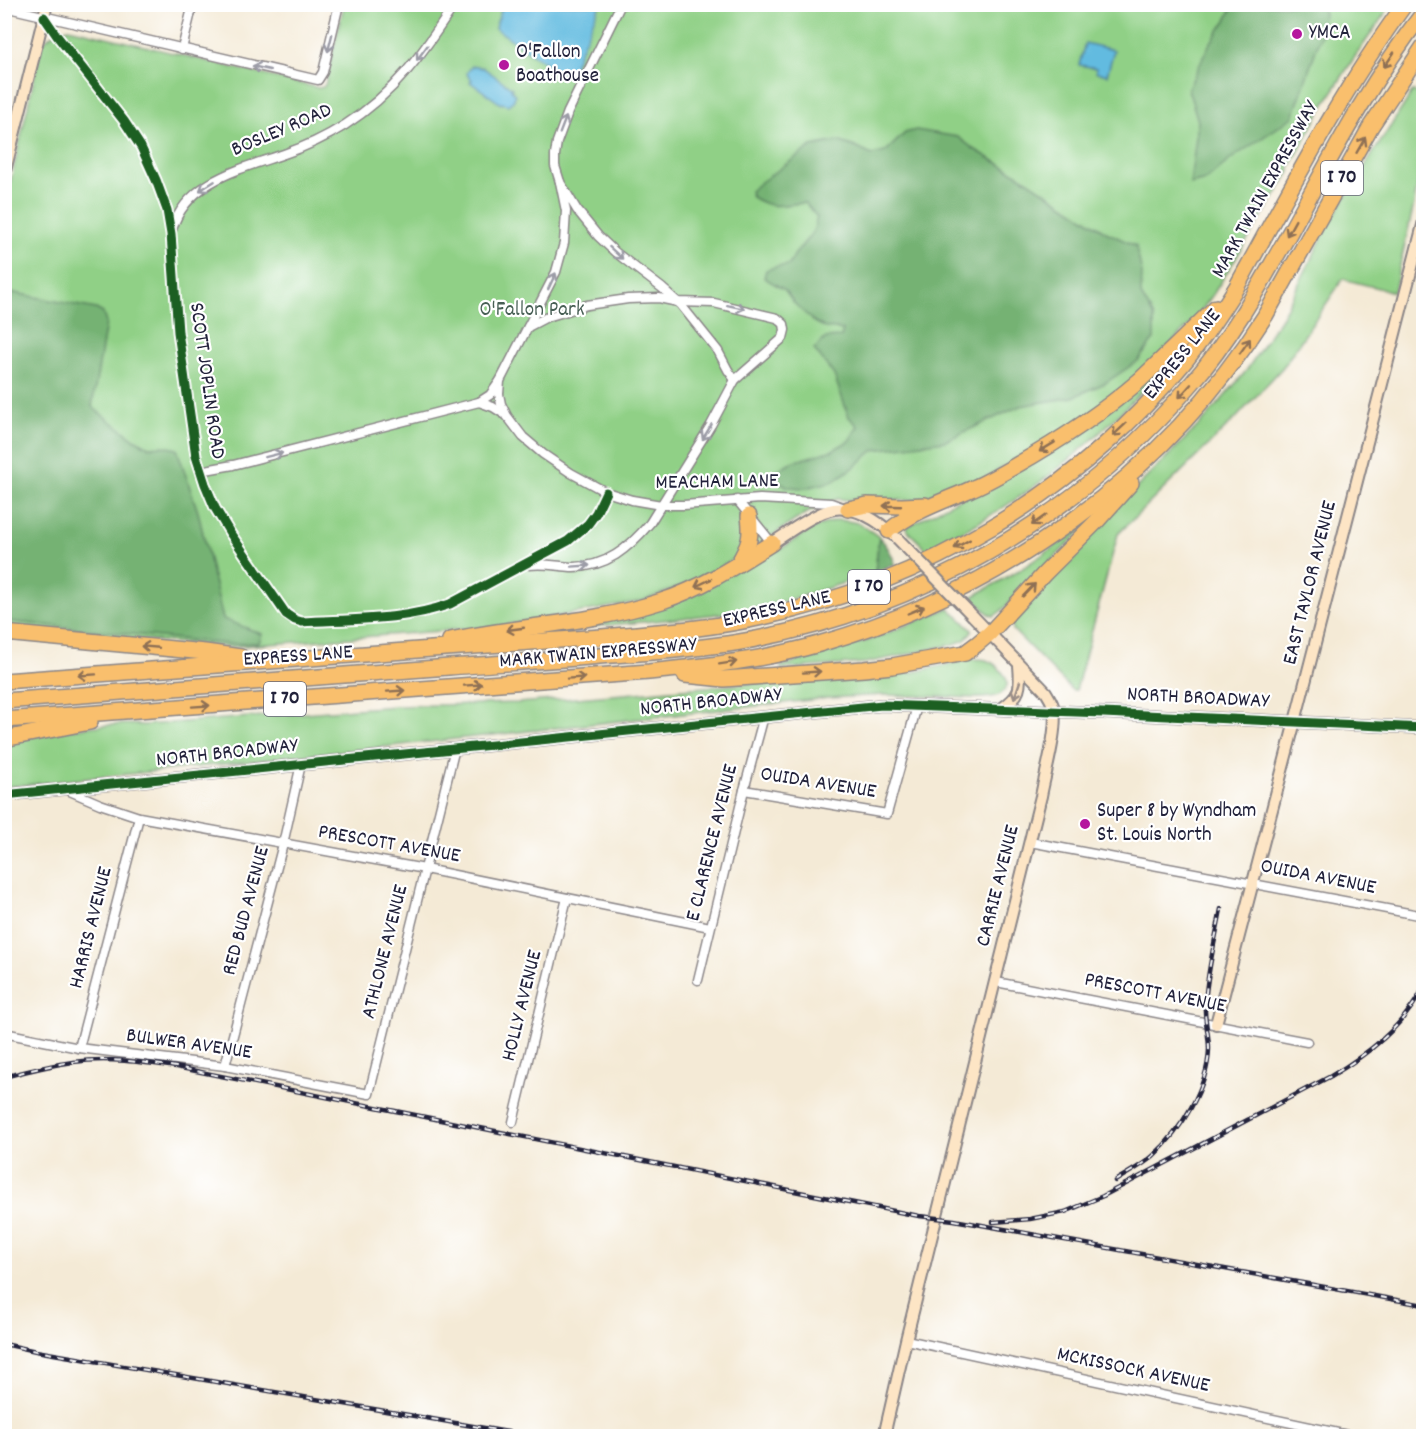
<svg xmlns="http://www.w3.org/2000/svg" width="1428" height="1441" font-family="Dekko,sans-serif">
<style>
.green{fill:#90d086;stroke:#597960;stroke-width:1.5}
.forest{fill:#74b273;stroke:#4b6a57;stroke-width:1.5}
.water{fill:#62bbe0;stroke:#426e8e;stroke-width:1.5}
.lines{fill:none;stroke-linecap:round;stroke-linejoin:round}
.street-casing{stroke:#8b8688;stroke-width:11}
.secondary-casing{stroke:#8b8688;stroke-width:14}
.highway-casing{stroke:#8b8688;stroke-width:18}
.street{stroke:#fff;stroke-width:8}
.secondary{stroke:#fde5c5;stroke-width:10}
.highway{stroke:#f9bf6d;stroke-width:15}
.rail-casing{stroke:#22223b;stroke-width:4.5}
.rail{stroke:#fff;stroke-width:2;stroke-dasharray:7;stroke-linecap:butt}
.secondary-bridge-casing{stroke:#8b8688;stroke-width:14;stroke-linecap:butt}
.secondary-bridge{stroke:#fde5c5;stroke-width:10}
.cycleway-casing{stroke:#fff;stroke-width:13}
.cycleway{stroke:#1b5e20;stroke-width:9}
.oneway{stroke:#9c9ca7}
.oneway2{stroke:#8e7054}
.oneway3{stroke:#9a8d87}
.poi-dot{fill:#b5179e;stroke:#fff;stroke-width:2}
.labels{text-anchor:middle;dominant-baseline:central;stroke-width:4.5;stroke-linejoin:round;paint-order:stroke}
.shield{fill:#fff;stroke:#646476;stroke-width:1.5}
.shield-label{font-size:20px;font-weight:bold;fill:#22223b}
.poi-label{font-size:21px;fill:#22223b;stroke:#fff;text-anchor:start}
.street-label{font-size:21px;fill:#22223b;stroke:#fff}
.park-label{font-size:21px;fill:#485f55;stroke:#fff}
</style>
<rect width="100%" height="100%" fill="#fff"/>
<filter id="ink" filterUnits="userSpaceOnUse"><feTurbulence type="fractalNoise" baseFrequency=".0167" numOctaves="2"/><feDisplacementMap in="SourceGraphic" scale="12" xChannelSelector="R" yChannelSelector="G"/><feConvolveMatrix kernelMatrix="1 2 1 2 8 2 1 2 1" color-interpolation-filters="sRGB"/></filter>
<filter id="wash" filterUnits="userSpaceOnUse"><feTurbulence type="fractalNoise" baseFrequency=".008" numOctaves="4" result="noise"/><feDisplacementMap in="SourceGraphic" scale="24" xChannelSelector="R" yChannelSelector="G"/><feGaussianBlur stdDeviation="1.35" result="paint"/><feColorMatrix in="noise" values="0 0 0 0 0 0 0 0 0 0 0 0 0 0 0 0 0 1.4 0 .05"/><feComposite in="paint" operator="in"/></filter>
<g filter="url(#wash)">
<rect width="100%" height="100%" fill="#f4ead6"/>
<g class="green">
<path d="M 344,5 L 1391,5 L 1352,61 L 1323,107 L 1290,167 L 1290,172 L 1214,293 L 1197,317 L 1139,376 L 1079,422 L 985,478 L 926,500 L 864,501 L 837,499 L 805,514 L 759,544 L 717,569 L 684,585 L 642,601 L 599,609 L 493,627 L 230,647 L 5,628 L 5,206 L 42,44 C 50,35 57,30 69,28 L 319,88 L 323,87 L 325,85 Z"/>
<polygon points="1413,91 1423,97 1423,152 1414,204 1394,292 1343,279 1283,367 1238,416 1118,534 1076,690 1072,690 1013,630 1012,623 1015,615 1126,498 1207,417 1246,371 1283,315 1327,228 1347,194"/>
<path d="M 1172,357 C 1153,379 1133,401 1112,421 C 1058,474 995,517 927,550 L 907,530 L 906,527 L 974,491 Z"/>
<path d="M 838,520 C 861,522 861,524 879,537 L 875,572 C 836,586 797,599 756,608 C 732,613 708,615 683,618 C 631,624 579,627 527,631 L 602,620 L 782,548 L 810,530 L 821,525 Z"/>
<polygon points="1088,524 1000,612 994,616 990,615 972,597 1021,569"/>
<polygon points="949,608 971,629 972,631 965,640 954,644 895,657 865,663 781,669 781,666 870,640"/>
<path d="M 972,659 C 976,659 981,659 986,660 C 997,664 1015,681 1003,692 C 997,698 984,698 975,698 L 885,695 L 829,698 L 301,756 L 5,787 L 4,742 C 50,734 98,721 144,725 L 396,706 L 518,703 L 776,681 L 791,681 L 909,673 Z"/>
</g>
<g class="forest">
<polygon points="1234,5 1320,5 1324,13 1321,35 1293,117 1231,159 1206,180 1190,184 1198,121 1188,89 1209,45 1226,20"/>
<path d="M 916,130 L 958,137 L 974,149 L 1024,178 L 1106,232 L 1136,246 L 1142,273 L 1141,295 L 1154,317 L 1154,339 L 1138,361 L 1105,383 L 1073,397 L 1020,406 L 945,441 L 874,450 L 852,469 L 831,482 L 805,488 L 788,487 L 777,480 L 776,471 L 789,463 L 833,450 L 849,441 L 858,426 L 849,417 L 834,375 L 814,349 L 826,338 L 841,337 L 843,330 L 825,328 L 813,321 L 794,303 L 785,290 L 764,278 L 766,270 L 775,267 L 789,265 L 795,254 L 813,232 L 817,217 L 805,203 C 781,204 775,211 752,197 L 750,191 L 761,182 L 812,146 L 838,141 L 855,147 L 872,155 L 885,152 L 905,133 Z"/>
<polygon points="15,293 96,309 103,313 106,323 92,407 136,440 149,447 163,446 177,449 198,512 223,619 262,634 259,643 228,644 5,621 4,295"/>
<path d="M 879,537 C 887,545 892,553 895,564 L 875,572 Z"/>
</g>
<g class="water">
<polygon points="503,5 503,4 600,5 575,63 574,69 568,72 558,72 495,28"/>
<polygon points="1085,43 1114,50 1107,75 1096,72 1096,68 1079,65"/>
<polygon points="472,66 478,66 481,68 482,67 512,88 511,90 515,95 514,100 508,105 502,103 501,104 470,82 472,80 468,76 467,73"/>
</g>
</g>
<g filter="url(#ink)">
<g class="lines">
<g class="street-casing">
<g id="street">
<polyline points="621,4 568,112 557,142 555,155 555,166 560,182 577,210 598,236 615,252 662,288 681,305 718,351 728,370 735,380"/>
<polyline points="4,7 318,80 323,72 339,4"/>
<path d="M 44,17 L 57,36 L 124,121 L 141,147 L 156,180 L 167,210 L 171,234 L 178,332 L 196,456 L 205,484 L 215,508 L 230,533 L 286,614 L 295,620 L 302,622 C 351,619 403,621 450,604 L 568,541 L 588,524 L 596,513 L 606,492"/>
<polyline points="182,49 193,4"/>
<polyline points="560,182 566,211 564,243 556,272 500,381 499,394 501,404 507,416 523,437 543,454 571,473 606,492 632,500 661,505 684,505 760,499 831,503 845,508"/>
<path d="M 172,230 C 186,181 241,169 284,154 C 305,147 326,137 345,125 C 395,93 423,53 455,4"/>
<path d="M 528,327 L 547,317 L 587,305 L 628,299 L 659,298 L 678,302 L 714,303 L 777,318 L 784,324 L 785,330 L 783,338 L 735,380 L 711,425 L 650,523 C 629,548 606,568 571,567 C 557,566 544,563 529,565"/>
<polyline points="479,402 490,395 500,381"/>
<polyline points="200,471 233,465 264,457 479,402 493,407 504,414"/>
<polyline points="737,500 772,543"/>
<polyline points="65,789 100,804 139,817 425,869 710,927"/>
<polyline points="744,790 887,814 917,706"/>
<polyline points="1030,842 1424,916"/>
<polyline points="698,980 744,790 764,716"/>
<polyline points="996,982 1307,1042"/>
<polyline points="4,1033 79,1048 225,1066 369,1094 455,748"/>
<polyline points="79,1048 139,817"/>
<polyline points="225,1066 283,844 301,764"/>
<polyline points="513,1122 567,898"/>
<polyline points="906,1340 1352,1436"/>
</g>
</g>
<g class="secondary-casing">
<g id="secondary">
<polyline points="4,175 47,4"/>
<path d="M 772,543 C 788,533 816,512 834,509 C 855,506 879,521 893,535"/>
<path d="M 1001,709 C 1021,695 1021,689 1019,665"/>
<polyline points="4,795 882,705 1103,713 1424,728"/>
<polyline points="1216,1024 1299,706 1424,221"/>
<path d="M 884,1436 L 906,1340 L 1041,796 C 1045,774 1058,730 1054,709 C 1053,703 1049,697 1046,692 L 973,616"/>
</g>
</g>
<g class="highway-casing">
<g id="highway">
<polyline points="848,509 867,505 902,506 925,505"/>
<path d="M 889,531 C 913,511 942,502 971,489 C 986,483 1001,474 1015,466 C 1059,441 1102,413 1140,380 C 1166,356 1191,331 1216,307"/>
<path d="M 738,564 C 749,545 752,538 749,516"/>
<polyline points="4,633 205,652 241,657"/>
<path d="M 450,640 C 520,626 593,623 662,601 C 702,588 737,565 772,543"/>
<polyline points="685,675 724,679 864,669 892,666 965,653 977,644 990,633 1045,573 1097,521 1131,483"/>
<path d="M 4,681 C 147,671 289,659 432,649 C 488,645 545,641 602,637 C 656,632 710,629 763,617 C 925,583 1075,493 1181,366 C 1202,341 1219,315 1236,288 C 1289,192 1340,93 1405,4"/>
<path d="M 4,701 C 153,689 301,678 449,667 C 503,663 558,660 612,655 C 654,652 698,649 740,642 C 917,611 1075,519 1192,383 C 1232,337 1260,285 1290,232 C 1331,157 1371,80 1424,12"/>
<path d="M 4,720 L 649,672 C 707,666 764,660 819,644 C 1000,593 1164,476 1265,316 L 1371,126 L 1424,46"/>
<polyline points="4,739 90,722"/>
</g>
</g>
<use href="#street" class="street"/>
<use href="#secondary" class="secondary"/>
<use href="#highway" class="highway"/>
<g class="rail-casing">
<g id="rail">
<path d="M 4,1077 C 27,1071 50,1065 73,1062 C 107,1057 142,1062 176,1067 L 919,1216 L 954,1220 L 1424,1305"/>
<path d="M 1115,1181 C 1127,1173 1142,1166 1153,1156 C 1181,1131 1208,1087 1209,1049 C 1209,1034 1204,1019 1205,1004 C 1207,972 1215,941 1221,909"/>
<path d="M 993,1222 L 1030,1219 L 1065,1212 L 1103,1196 L 1331,1076 C 1368,1054 1403,1027 1424,987"/>
<polyline points="4,1344 36,1351 531,1436"/>
</g>
</g>
<use href="#rail" class="rail"/>
<g class="secondary-bridge-casing">
<polyline id="secondary-bridge" points="897,538 973,616"/>
</g>
<use href="#secondary-bridge" class="secondary-bridge"/>
<g class="cycleway-casing">
<g id="cycleway">
<path d="M 44,17 L 57,36 L 124,121 L 141,147 L 156,180 L 167,210 L 171,234 L 178,332 L 196,456 L 205,484 L 215,508 L 230,533 L 286,614 L 295,620 L 302,622 C 351,619 403,621 450,604 L 568,541 L 588,524 L 596,513 L 606,492"/>
<polyline points="4,795 882,705 1103,713 1424,728"/>
</g>
</g>
<use href="#cycleway" class="cycleway"/>
</g>
<defs><path id="oneway-shaft" d="M-6 0H5M1.5-3L5.5 0L1.5 3" fill="none" stroke-width="1.6" stroke-linecap="round" stroke-linejoin="round" transform="scale(1.5)"/></defs>
<g class="oneway">
<use href="#oneway-shaft" transform="translate(330 43) rotate(104)"/>
<use href="#oneway-shaft" transform="translate(422 53) rotate(126)"/>
<use href="#oneway-shaft" transform="translate(261 68) rotate(-167)"/>
<use href="#oneway-shaft" transform="translate(563 125) rotate(-69)"/>
<use href="#oneway-shaft" transform="translate(207 186) rotate(148)"/>
<use href="#oneway-shaft" transform="translate(616 253) rotate(42)"/>
<use href="#oneway-shaft" transform="translate(552 281) rotate(-65)"/>
<use href="#oneway-shaft" transform="translate(736 307) rotate(12)"/>
<use href="#oneway-shaft" transform="translate(707 432) rotate(121)"/>
<use href="#oneway-shaft" transform="translate(274 455) rotate(-14)"/>
<use href="#oneway-shaft" transform="translate(581 566) rotate(-4)"/>
</g>
<g class="oneway2">
<use href="#oneway-shaft" transform="translate(1389 60) rotate(124)"/>
<use href="#oneway-shaft" transform="translate(1361 145) rotate(-60)"/>
<use href="#oneway-shaft" transform="translate(1291 228) rotate(119)"/>
<use href="#oneway-shaft" transform="translate(1245 346) rotate(-55)"/>
<use href="#oneway-shaft" transform="translate(1185 391) rotate(132)"/>
<use href="#oneway-shaft" transform="translate(1119 430) rotate(137)"/>
<use href="#oneway-shaft" transform="translate(1047 447) rotate(149)"/>
<use href="#oneway-shaft" transform="translate(892 506) rotate(-178)"/>
<use href="#oneway-shaft" transform="translate(1039 520) rotate(145)"/>
<use href="#oneway-shaft" transform="translate(962 544) rotate(151)"/>
<use href="#oneway-shaft" transform="translate(703 583) rotate(154)"/>
<use href="#oneway-shaft" transform="translate(1029 590) rotate(-46)"/>
<use href="#oneway-shaft" transform="translate(916 610) rotate(-23)"/>
<use href="#oneway-shaft" transform="translate(515 629) rotate(172)"/>
<use href="#oneway-shaft" transform="translate(150 647) rotate(-175)"/>
<use href="#oneway-shaft" transform="translate(728 663) rotate(-9)"/>
<use href="#oneway-shaft" transform="translate(812 672) rotate(-4)"/>
<use href="#oneway-shaft" transform="translate(87 675) rotate(176)"/>
<use href="#oneway-shaft" transform="translate(576 678) rotate(-4)"/>
<use href="#oneway-shaft" transform="translate(473 685) rotate(-4)"/>
<use href="#oneway-shaft" transform="translate(396 691) rotate(-4)"/>
<use href="#oneway-shaft" transform="translate(201 706) rotate(-4)"/>
</g>
<use class="oneway3" href="#oneway-shaft" transform="translate(1017 690) rotate(109)"/>
</g>
<g class="poi-dot">
<circle cx="1297" cy="34" r="6"/>
<circle cx="504" cy="65" r="6"/>
<circle cx="1085" cy="824" r="6"/>
</g>
<g class="labels">
<g class="shield">
<rect x="1321" y="161" width="42" height="34" rx="4.5"/>
<rect x="848" y="570" width="42" height="34" rx="4.5"/>
<rect x="264" y="682" width="42" height="34" rx="4.5"/>
</g>
<g class="shield-label">
<text x="1342" y="178">I 70</text>
<text x="869" y="587">I 70</text>
<text x="285" y="699">I 70</text>
</g>
<g class="poi-label">
<text x="1309" y="34">YMCA</text>
<text x="516" y="53">O'Fallon<tspan x="516" dy="24">Boathouse</tspan></text>
<text x="1097" y="812">Super 8 by Wyndham<tspan x="1097" dy="24">St. Louis North</tspan></text>
</g>
<g class="street-label">
<text transform="translate(282 131) rotate(-23)">BOSLEY ROAD</text>
<text transform="translate(1266 190) rotate(-61)">MARK TWAIN EXPRESSWAY</text>
<text transform="translate(1183 355) rotate(-51)">EXPRESS LANE</text>
<text transform="translate(206 381) rotate(82)">SCOTT JOPLIN ROAD</text>
<text transform="translate(717 483) rotate(-1)">MEACHAM LANE</text>
<text transform="translate(1311 583) rotate(-76)">EAST TAYLOR AVENUE</text>
<text transform="translate(777 610) rotate(-13)">EXPRESS LANE</text>
<text transform="translate(598 654) rotate(-5)">MARK TWAIN EXPRESSWAY</text>
<text transform="translate(298 657) rotate(-4)">EXPRESS LANE</text>
<text transform="translate(1198 699) rotate(3)">NORTH BROADWAY</text>
<text transform="translate(711 703) rotate(-6)">NORTH BROADWAY</text>
<text transform="translate(227 754) rotate(-6)">NORTH BROADWAY</text>
<text transform="translate(818 784) rotate(9)">OUIDA AVENUE</text>
<text transform="translate(713 843) rotate(-76)">E CLARENCE AVENUE</text>
<text transform="translate(389 845) rotate(10)">PRESCOTT AVENUE</text>
<text transform="translate(1318 878) rotate(11)">OUIDA AVENUE</text>
<text transform="translate(999 886) rotate(-76)">CARRIE AVENUE</text>
<text transform="translate(247 911) rotate(-75)">RED BUD AVENUE</text>
<text transform="translate(92 928) rotate(-76)">HARRIS AVENUE</text>
<text transform="translate(386 952) rotate(-76)">ATHLONE AVENUE</text>
<text transform="translate(1155 994) rotate(11)">PRESCOTT AVENUE</text>
<text transform="translate(523 1006) rotate(-76)">HOLLY AVENUE</text>
<text transform="translate(189 1045) rotate(8)">BULWER AVENUE</text>
<text transform="translate(1133 1371) rotate(12)">MCKISSOCK AVENUE</text>
</g>
<g class="park-label">
<text x="532" y="311">O'Fallon Park</text>
</g>
</g>
<rect width="1428" height="1441" fill="none" stroke="#fff" stroke-width="24"/>
</svg>
